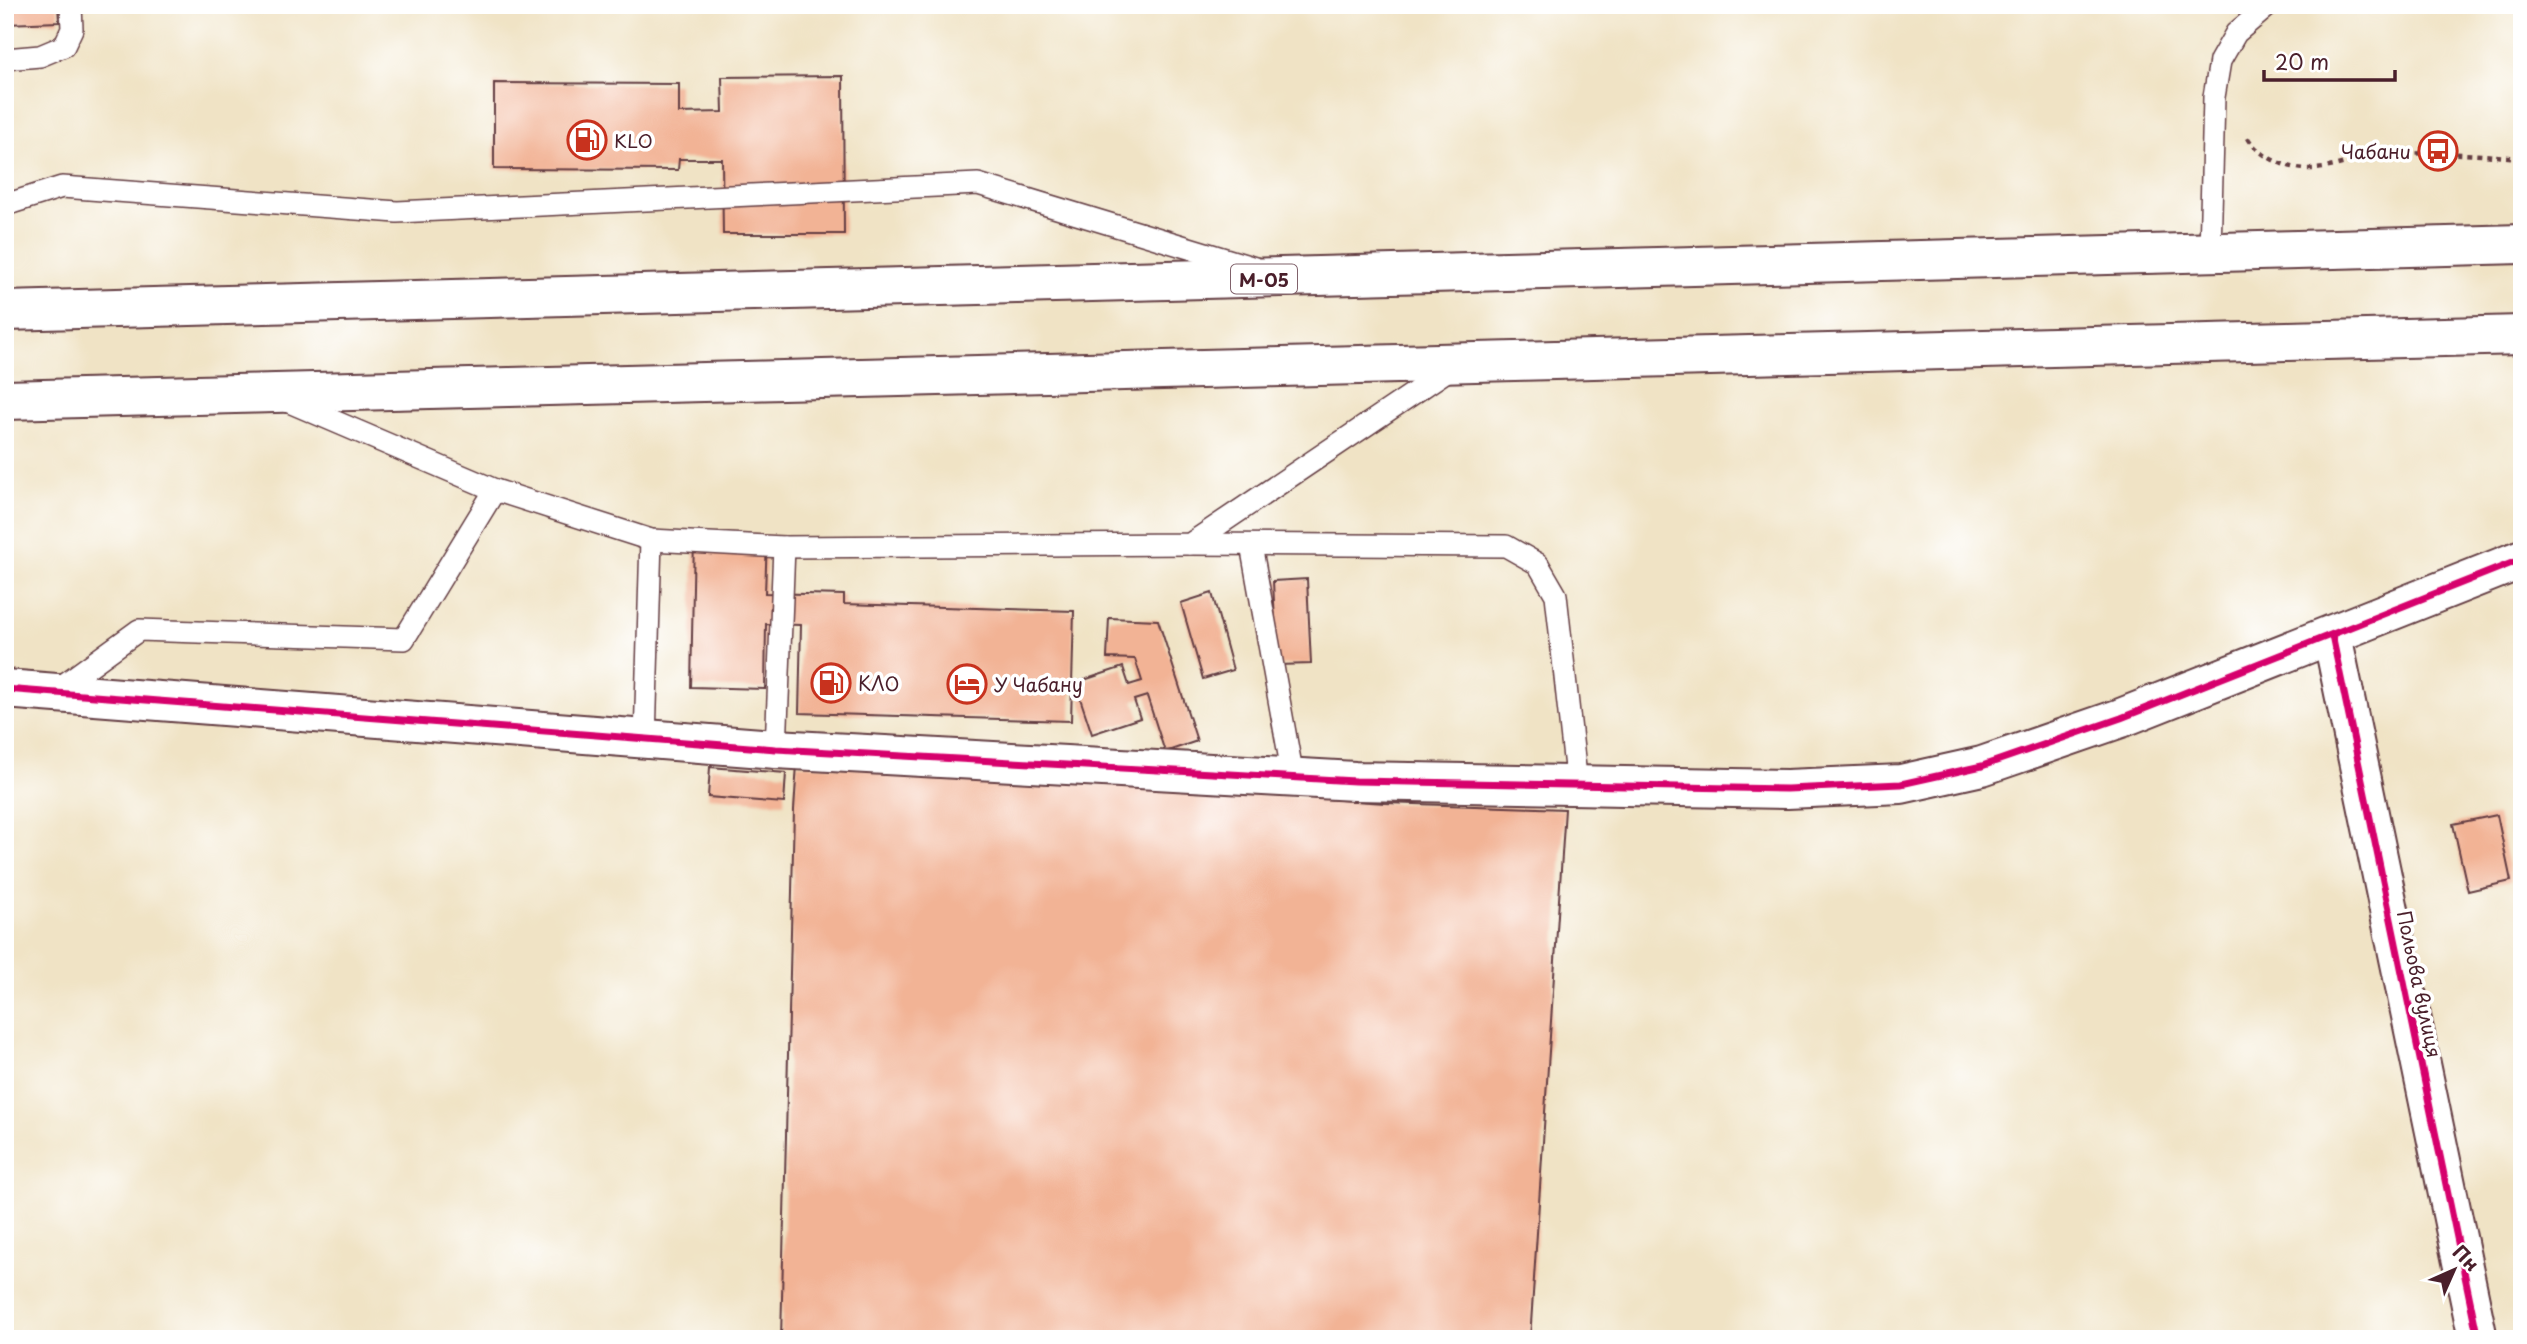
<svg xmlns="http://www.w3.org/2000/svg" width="2527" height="1344" font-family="'Playpen Sans',sans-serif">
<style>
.building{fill:#f2b395}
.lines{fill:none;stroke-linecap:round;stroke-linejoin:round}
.service-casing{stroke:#633c42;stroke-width:24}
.minor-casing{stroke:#633c42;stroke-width:42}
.trunk-casing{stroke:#633c42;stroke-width:42}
.path{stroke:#633c42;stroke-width:4.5;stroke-dasharray:5 5;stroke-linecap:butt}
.service{stroke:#fff;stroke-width:21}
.minor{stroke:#fff;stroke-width:38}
.trunk{stroke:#fff;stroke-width:38}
.cycleway-casing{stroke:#fff;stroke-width:11}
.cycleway{stroke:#d6006c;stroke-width:7}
.labels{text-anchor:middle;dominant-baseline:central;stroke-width:7;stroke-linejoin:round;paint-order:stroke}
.shield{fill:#fff;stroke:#80626b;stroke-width:2}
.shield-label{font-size:18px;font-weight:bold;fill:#4a1f2b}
.poi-label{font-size:19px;fill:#4a1f2b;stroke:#fff;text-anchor:start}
.street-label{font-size:19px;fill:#4a1f2b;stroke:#fff}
</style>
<rect width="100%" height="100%" fill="#fff"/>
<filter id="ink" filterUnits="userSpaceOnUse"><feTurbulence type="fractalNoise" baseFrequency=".0143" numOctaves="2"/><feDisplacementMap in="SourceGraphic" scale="14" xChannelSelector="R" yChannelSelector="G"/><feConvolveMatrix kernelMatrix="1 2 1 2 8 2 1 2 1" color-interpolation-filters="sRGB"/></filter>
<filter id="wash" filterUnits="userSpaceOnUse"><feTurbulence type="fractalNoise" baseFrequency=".00686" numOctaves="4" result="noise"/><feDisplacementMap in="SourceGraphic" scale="28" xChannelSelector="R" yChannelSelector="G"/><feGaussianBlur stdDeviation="1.57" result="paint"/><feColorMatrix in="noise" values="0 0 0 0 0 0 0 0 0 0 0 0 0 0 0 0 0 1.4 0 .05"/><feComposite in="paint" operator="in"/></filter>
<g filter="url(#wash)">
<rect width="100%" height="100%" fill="#f0e3c5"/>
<g id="blocks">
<g class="building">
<polygon points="5,5 58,5 59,22 5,24"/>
<polygon points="843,76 844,234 723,234 722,159 679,159 678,170 494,169 494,83 679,84 679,113 723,112 722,77"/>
<polygon points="694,537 767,539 765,593 844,595 844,604 1074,611 1071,721 799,713 801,625 766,624 765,689 691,687"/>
<polygon points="1307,579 1311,664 1277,665 1273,581"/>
<polygon points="1212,593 1233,670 1203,679 1181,603"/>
<polygon points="1109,618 1158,620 1197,741 1165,752 1147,696 1134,700 1140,718 1092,734 1075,683 1123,667 1129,685 1142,681 1135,659 1107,658"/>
<polygon points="797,764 1385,803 1565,809 1530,1339 781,1339 794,810"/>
<polygon points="710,767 786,773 784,803 708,797"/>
<polygon points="2497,815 2511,881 2468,891 2453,824"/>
</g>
</g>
</g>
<g filter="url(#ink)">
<use href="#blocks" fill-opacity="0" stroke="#633c42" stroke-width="2"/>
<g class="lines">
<g class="service-casing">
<g id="service">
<polyline points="5,59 40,56 64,46 72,29 71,5"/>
<polyline points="5,205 62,187 397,212 978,184 1255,268"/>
<polyline points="2210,252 2214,97 2220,61 2236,33 2269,5"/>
<polyline points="287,401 495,490 651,540 784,547 1190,544 1451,368"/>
<polyline points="1190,544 1506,546 1538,564 1556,595 1577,786"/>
<polyline points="1251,545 1293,777"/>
<polyline points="55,691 139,630 404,639 495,490"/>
<polyline points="645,739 651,540"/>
<polyline points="776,749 784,547"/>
</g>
</g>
<g class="minor-casing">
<g id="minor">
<polyline points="2332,635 2478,1339"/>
<polyline points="5,689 776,749 1355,781 1787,789 1901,784 1982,766 2121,718 2522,559"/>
</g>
</g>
<g class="trunk-casing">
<g id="trunk">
<polyline points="5,311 2522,244"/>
<polyline points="5,400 2522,335"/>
</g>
</g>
<path class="path" d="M 2248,138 C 2258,156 2287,169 2308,169 C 2329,170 2350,160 2371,157 C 2424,150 2469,154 2522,158"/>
<use href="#service" class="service"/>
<use href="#minor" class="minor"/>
<use href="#trunk" class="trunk"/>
<g class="cycleway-casing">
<g id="cycleway">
<polyline points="2332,635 2478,1339"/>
<polyline points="5,689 776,749 1355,781 1787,789 1901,784 1982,766 2121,718 2522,559"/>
</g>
</g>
<use href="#cycleway" class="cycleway"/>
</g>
</g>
<defs>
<g id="fuel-ring" transform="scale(2.0125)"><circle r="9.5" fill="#fff" stroke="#c8321e" stroke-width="1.5"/><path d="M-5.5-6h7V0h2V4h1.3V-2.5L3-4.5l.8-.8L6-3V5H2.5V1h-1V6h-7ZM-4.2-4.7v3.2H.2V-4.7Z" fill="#c8321e"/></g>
<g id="bus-ring" transform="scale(2.0125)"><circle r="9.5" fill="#fff" stroke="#c8321e" stroke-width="1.5"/><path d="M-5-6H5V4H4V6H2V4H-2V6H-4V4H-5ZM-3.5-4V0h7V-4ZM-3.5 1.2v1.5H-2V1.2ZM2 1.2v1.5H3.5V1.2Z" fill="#c8321e"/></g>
<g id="hotel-ring" transform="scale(2.0125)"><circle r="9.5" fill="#fff" stroke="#c8321e" stroke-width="1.5"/><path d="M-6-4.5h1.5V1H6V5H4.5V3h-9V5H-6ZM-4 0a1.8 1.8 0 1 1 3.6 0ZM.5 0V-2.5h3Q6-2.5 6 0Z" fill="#c8321e"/></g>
</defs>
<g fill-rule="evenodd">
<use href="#fuel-ring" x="587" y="140"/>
<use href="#bus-ring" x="2438" y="151"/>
<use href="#fuel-ring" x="831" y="683"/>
<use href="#hotel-ring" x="967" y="684"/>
</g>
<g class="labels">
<rect class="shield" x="1231" y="264.5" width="66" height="29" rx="5"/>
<g class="shield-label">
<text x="1264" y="279">М-05</text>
</g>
<g class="poi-label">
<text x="614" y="140">KLO</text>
<text x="2411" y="151" text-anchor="end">Чабани</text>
<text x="858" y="683">КЛО</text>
<text x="994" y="684">У Чабану</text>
</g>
<g class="street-label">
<text transform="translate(2420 984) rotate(78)">Польова вулиця</text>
</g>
</g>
<rect width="2527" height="1344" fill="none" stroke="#fff" stroke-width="28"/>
<g transform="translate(2454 1270) rotate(45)" stroke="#ffffff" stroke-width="5" paint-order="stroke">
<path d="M0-5L12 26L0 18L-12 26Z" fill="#4a1f2b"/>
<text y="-10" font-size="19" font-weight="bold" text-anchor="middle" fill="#4a1f2b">Пн</text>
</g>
<path d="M2264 70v10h131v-10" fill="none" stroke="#4a1f2b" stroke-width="3.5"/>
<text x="2275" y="70" font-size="21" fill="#4a1f2b" stroke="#ffffff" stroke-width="5" paint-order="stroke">20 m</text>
</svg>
